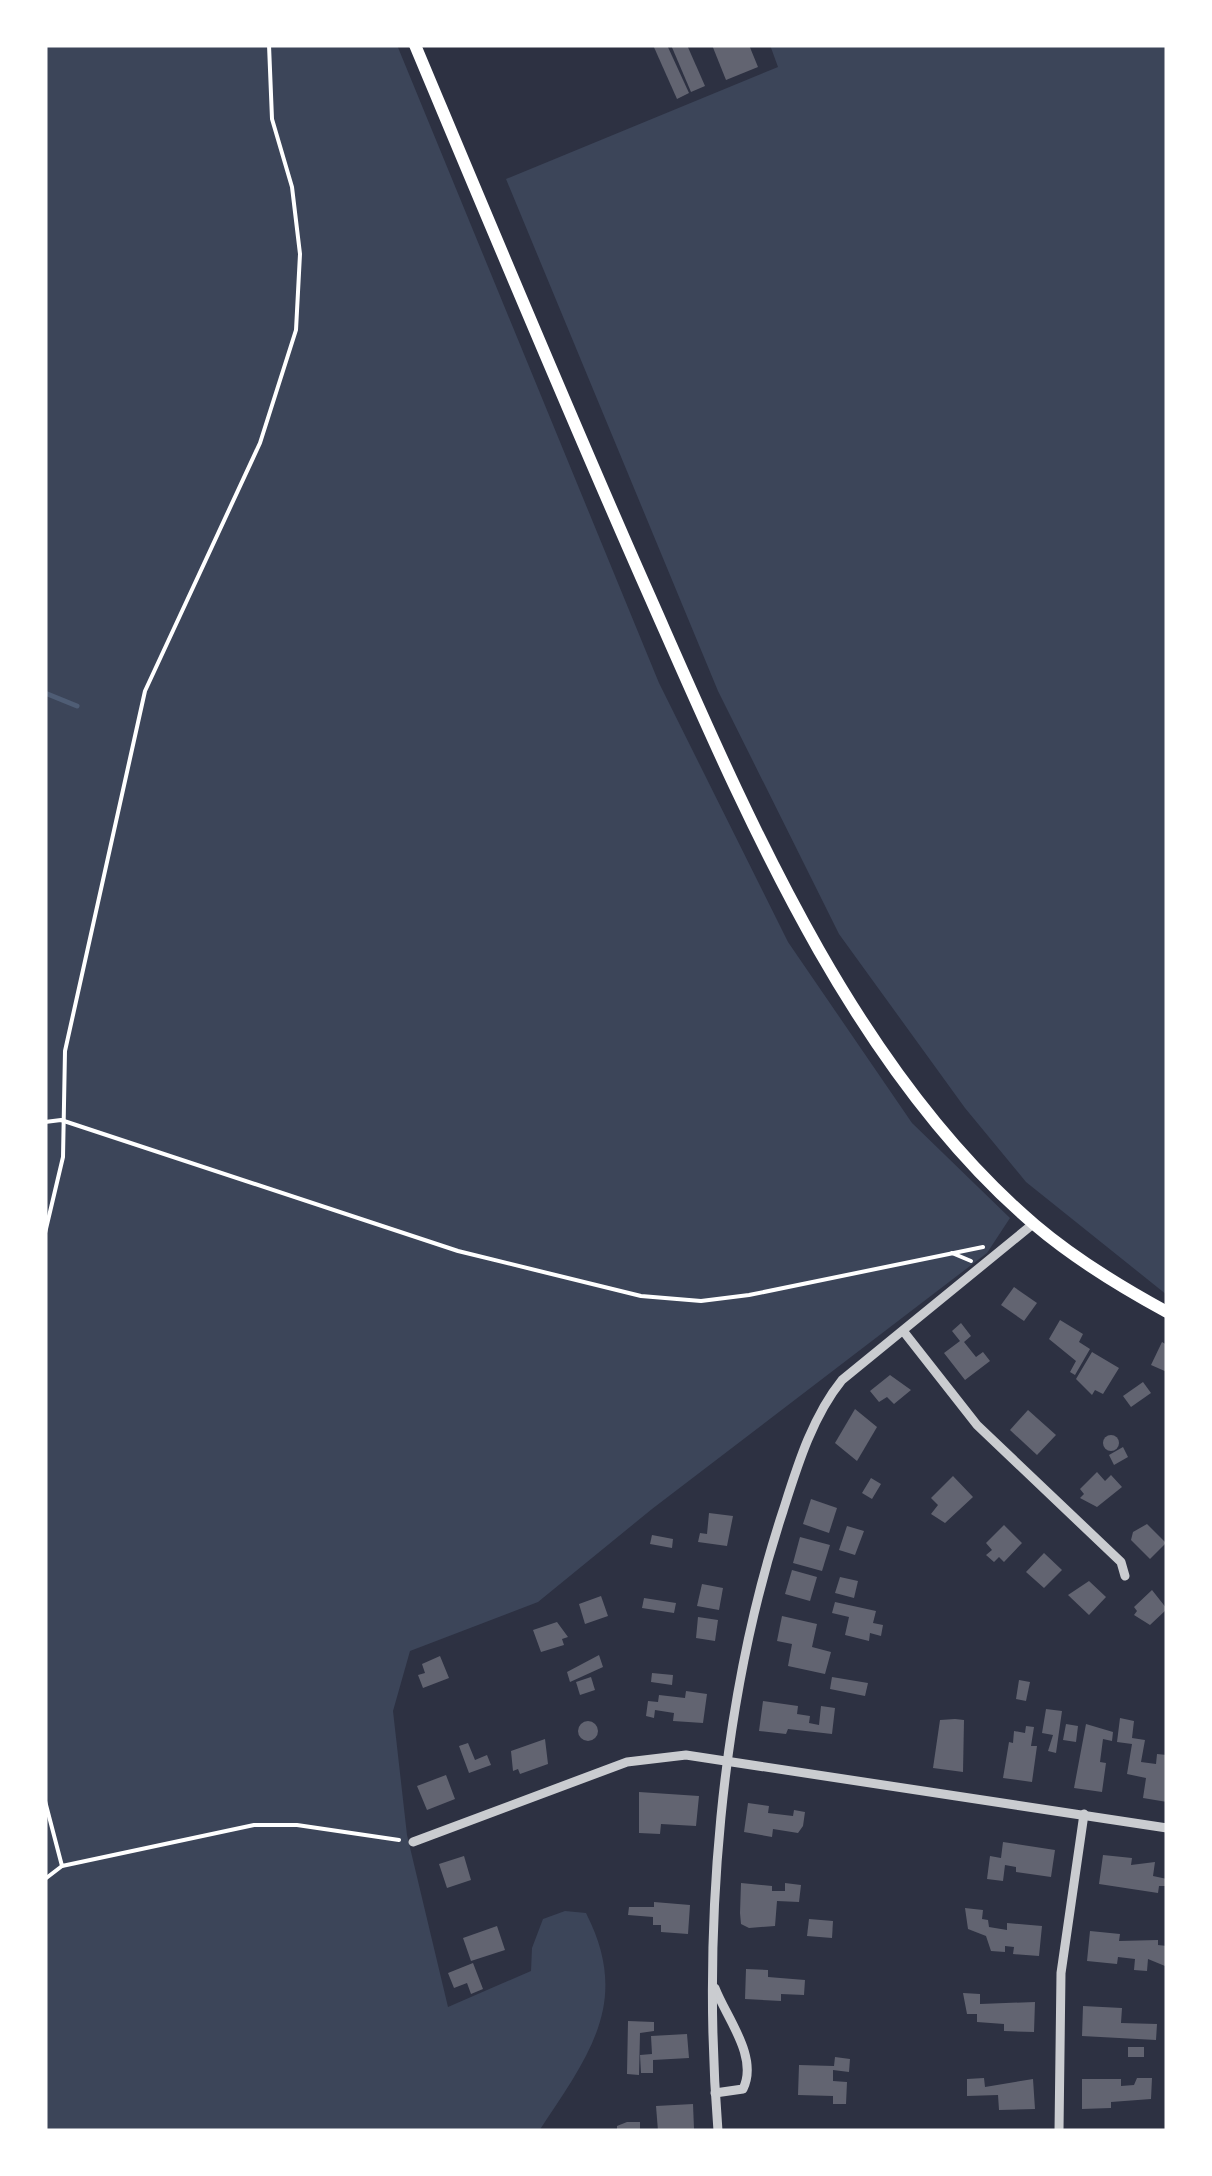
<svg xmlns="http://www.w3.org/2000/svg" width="1212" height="2176" font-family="'Work Sans',sans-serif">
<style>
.green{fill:#3c4559}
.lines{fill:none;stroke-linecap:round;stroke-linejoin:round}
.stream{stroke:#4f5d75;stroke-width:5}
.building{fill:#626471}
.path{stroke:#fff;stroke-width:4}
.minor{stroke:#caccd0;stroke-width:9}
.primary{stroke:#fff;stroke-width:12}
</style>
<rect width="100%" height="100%" fill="#2d3142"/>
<g class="green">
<path d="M 45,45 L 397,45 L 659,683 L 788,942 L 912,1123 L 1010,1218 L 987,1253 L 652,1509 L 538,1602 L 410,1651 L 393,1711 L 407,1835 L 448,2007 L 531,1971 L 532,1948 L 543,1919 L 565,1911 L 586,1913 C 632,2003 588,2056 539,2131 L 45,2131 Z"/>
<polygon points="770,45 1167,45 1167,1295 1026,1182 965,1108 839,934 718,691 506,179 778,67"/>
</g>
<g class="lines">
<polyline class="stream" points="45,693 77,706"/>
</g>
<g class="building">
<polygon points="653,45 667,45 689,93 677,99"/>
<polygon points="671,45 687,45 705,86 691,92"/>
<polygon points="712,45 749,45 758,67 726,80"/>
<polygon points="1014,1287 1037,1303 1024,1321 1001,1305"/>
<polygon points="1060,1320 1083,1334 1079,1342 1090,1349 1075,1375 1070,1372 1076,1361 1049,1339"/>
<polygon points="961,1323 971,1336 964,1342 976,1357 983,1352 990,1361 965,1380 944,1353 960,1341 952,1331"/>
<polygon points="1162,1342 1167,1345 1167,1372 1151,1365"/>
<polygon points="1092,1352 1119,1368 1103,1394 1095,1390 1092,1395 1076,1379"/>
<polygon points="890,1375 911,1390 894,1404 887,1397 879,1402 870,1391"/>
<polygon points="1143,1382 1151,1393 1131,1407 1123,1396"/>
<polygon points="855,1409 877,1427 857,1461 835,1443"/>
<polygon points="1028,1410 1056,1435 1037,1455 1010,1430"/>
<circle cx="1111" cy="1443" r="8"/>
<polygon points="1123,1447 1128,1457 1114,1465 1109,1455"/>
<polygon points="1097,1472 1105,1481 1111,1475 1122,1487 1097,1507 1080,1498 1084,1494 1080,1489"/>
<polygon points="953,1476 973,1497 945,1523 931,1514 938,1505 931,1498"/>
<polygon points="871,1478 881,1484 872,1499 862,1493"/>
<polygon points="811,1499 837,1508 829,1533 803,1524"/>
<polygon points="709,1513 733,1516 727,1546 698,1542 700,1533 707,1534"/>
<polygon points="1147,1524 1166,1543 1150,1559 1131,1540 1133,1532"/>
<polygon points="1004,1525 1022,1543 1004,1562 999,1557 994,1562 986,1555 992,1550 986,1543"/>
<polygon points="847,1526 864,1531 855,1555 839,1550"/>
<polygon points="652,1535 673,1539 672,1548 650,1544"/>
<polygon points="800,1537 830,1545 822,1571 793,1563"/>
<polygon points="1044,1553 1062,1570 1044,1588 1026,1572"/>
<polygon points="792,1570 817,1577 810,1601 785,1594"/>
<polygon points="840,1577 858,1581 854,1598 835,1593"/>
<polygon points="1089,1581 1106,1597 1089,1615 1068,1595"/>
<polygon points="702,1584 723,1588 719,1610 697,1606"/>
<polygon points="1152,1590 1167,1609 1150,1625 1134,1615 1137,1611 1134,1607"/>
<polygon points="601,1596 608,1616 585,1624 579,1604"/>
<polygon points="644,1598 676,1603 674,1613 642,1608"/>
<polygon points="835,1602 876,1611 873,1623 883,1625 881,1636 870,1633 869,1641 845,1635 849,1617 832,1613"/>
<polygon points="782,1616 817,1624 812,1647 831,1652 825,1674 788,1666 792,1644 777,1641"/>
<polygon points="698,1617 718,1620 715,1641 696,1638"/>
<polygon points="557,1622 568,1637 562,1639 564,1645 541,1652 533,1630"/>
<polygon points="599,1655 603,1667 570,1682 567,1672"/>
<polygon points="440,1656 449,1678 423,1688 418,1675 425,1673 422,1664"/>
<polygon points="652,1673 673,1675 672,1685 651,1682"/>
<polygon points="591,1677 595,1690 580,1695 576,1682"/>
<polygon points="832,1677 868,1683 865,1696 830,1689"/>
<polygon points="1019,1680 1030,1682 1026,1701 1016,1699"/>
<polygon points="686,1691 707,1694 703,1723 673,1721 674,1713 655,1710 654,1718 646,1716 648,1701 658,1702 659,1695 685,1698"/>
<polygon points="763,1701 798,1706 797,1714 810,1716 809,1723 819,1725 821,1706 835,1708 832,1734 788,1729 786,1734 759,1731"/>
<polygon points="1046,1709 1062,1711 1056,1753 1048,1751 1053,1735 1042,1733"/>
<polygon points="1120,1718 1134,1721 1132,1738 1145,1740 1141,1762 1156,1764 1157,1754 1167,1755 1167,1802 1143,1798 1146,1778 1127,1774 1132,1744 1117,1742"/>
<polygon points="955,1719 964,1720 963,1772 933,1768 940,1720"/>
<circle cx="588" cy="1731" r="10"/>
<polygon points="1066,1724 1078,1726 1076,1742 1063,1740"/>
<polygon points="1086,1724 1113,1732 1112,1741 1103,1739 1100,1762 1106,1763 1102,1792 1074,1788"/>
<polygon points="1026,1726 1034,1727 1031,1746 1037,1746 1032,1782 1003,1778 1009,1742 1013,1743 1014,1731 1025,1733"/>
<polygon points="545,1739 548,1764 520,1774 518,1769 513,1771 511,1751"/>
<polygon points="468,1743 475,1760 487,1755 491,1765 469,1773 459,1746"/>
<polygon points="446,1775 455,1799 427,1810 417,1786"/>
<polygon points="639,1792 699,1796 696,1826 661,1824 660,1834 639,1833"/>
<polygon points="748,1803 769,1806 768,1813 793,1816 794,1810 805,1812 803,1826 798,1833 773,1829 772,1837 744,1832"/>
<polygon points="1003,1842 1055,1850 1051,1877 1016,1872 1016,1867 1005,1865 1003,1881 987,1879 990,1856 1001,1858"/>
<polygon points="1103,1855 1132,1858 1131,1865 1155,1862 1153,1876 1167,1879 1166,1886 1159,1886 1158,1893 1099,1884"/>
<polygon points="464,1856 471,1880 447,1888 439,1864"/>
<polygon points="741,1883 772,1886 772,1891 785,1891 785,1883 801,1885 799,1902 777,1901 775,1926 749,1928 741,1924 740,1913"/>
<polygon points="654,1902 690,1905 688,1934 661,1932 661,1925 653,1925 653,1917 628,1915 629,1907 654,1907"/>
<polygon points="965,1908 983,1910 982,1919 988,1920 989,1927 1007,1930 1007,1923 1042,1926 1039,1956 1013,1954 1014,1947 1005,1946 1005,1952 991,1951 986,1936 968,1929"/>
<polygon points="809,1919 833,1921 832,1938 807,1936"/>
<polygon points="497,1926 505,1950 471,1961 463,1938"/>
<polygon points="1090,1931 1120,1934 1119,1941 1158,1940 1158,1945 1167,1946 1165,1966 1148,1959 1147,1971 1134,1970 1135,1959 1118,1957 1117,1964 1087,1961"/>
<polygon points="473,1963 483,1989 471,1994 467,1983 454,1988 448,1973"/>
<polygon points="746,1969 768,1970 768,1977 805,1980 804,1995 781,1994 781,2001 745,1999"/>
<polygon points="963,1993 980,1994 980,2004 1035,2002 1034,2032 1004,2031 1004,2024 977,2022 977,2014 967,2014"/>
<polygon points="1083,2006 1122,2008 1121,2023 1157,2024 1156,2040 1082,2036"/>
<polygon points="628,2021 654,2022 654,2031 640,2033 639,2075 627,2074"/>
<polygon points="687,2034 689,2058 653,2060 653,2073 641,2073 640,2055 652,2054 651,2036"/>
<rect x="1128" y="2047" width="16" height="10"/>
<polygon points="835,2057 850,2059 849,2072 833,2070 833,2081 847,2082 846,2104 833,2104 833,2096 798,2095 799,2065 834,2066"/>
<polygon points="984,2078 985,2087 1033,2079 1035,2109 999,2110 998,2095 967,2096 967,2079"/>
<polygon points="1137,2078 1152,2078 1151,2099 1111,2102 1111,2108 1082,2109 1082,2079 1121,2079 1121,2086 1134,2085"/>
<polygon points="693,2104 694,2129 658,2131 656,2106"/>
<polygon points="627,2122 640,2122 640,2131 617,2131 617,2126"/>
</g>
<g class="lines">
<g class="path">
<polyline points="45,1122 61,1120 458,1251 641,1296 701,1301 749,1295 983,1247"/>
<polyline points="45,1233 63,1157 65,1051 145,691 260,443 296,330 300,254 292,187 272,119 269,45"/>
<polyline points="952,1253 971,1261"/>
<polyline points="45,1801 62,1866 254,1825 297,1825 399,1840"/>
<polyline points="45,1879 62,1866"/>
</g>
<g class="minor">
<polyline points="904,1332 977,1425 1121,1562 1125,1576"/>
<polyline points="413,1842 627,1762 686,1755 1167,1828"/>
<path d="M 715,2093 L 743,2089 C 759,2057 726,2017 715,1988"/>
<path d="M 718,2131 C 702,1931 720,1702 783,1511 C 797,1467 812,1417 842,1380 L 1033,1224"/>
<polyline points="1059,2131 1061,1973 1084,1814"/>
</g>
<path class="primary" d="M 415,45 C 490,224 564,402 642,579 C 740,800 847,1065 1035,1225 C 1075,1259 1121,1287 1167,1312"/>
</g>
<rect width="1212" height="2176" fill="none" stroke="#ffffff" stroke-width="95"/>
</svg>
